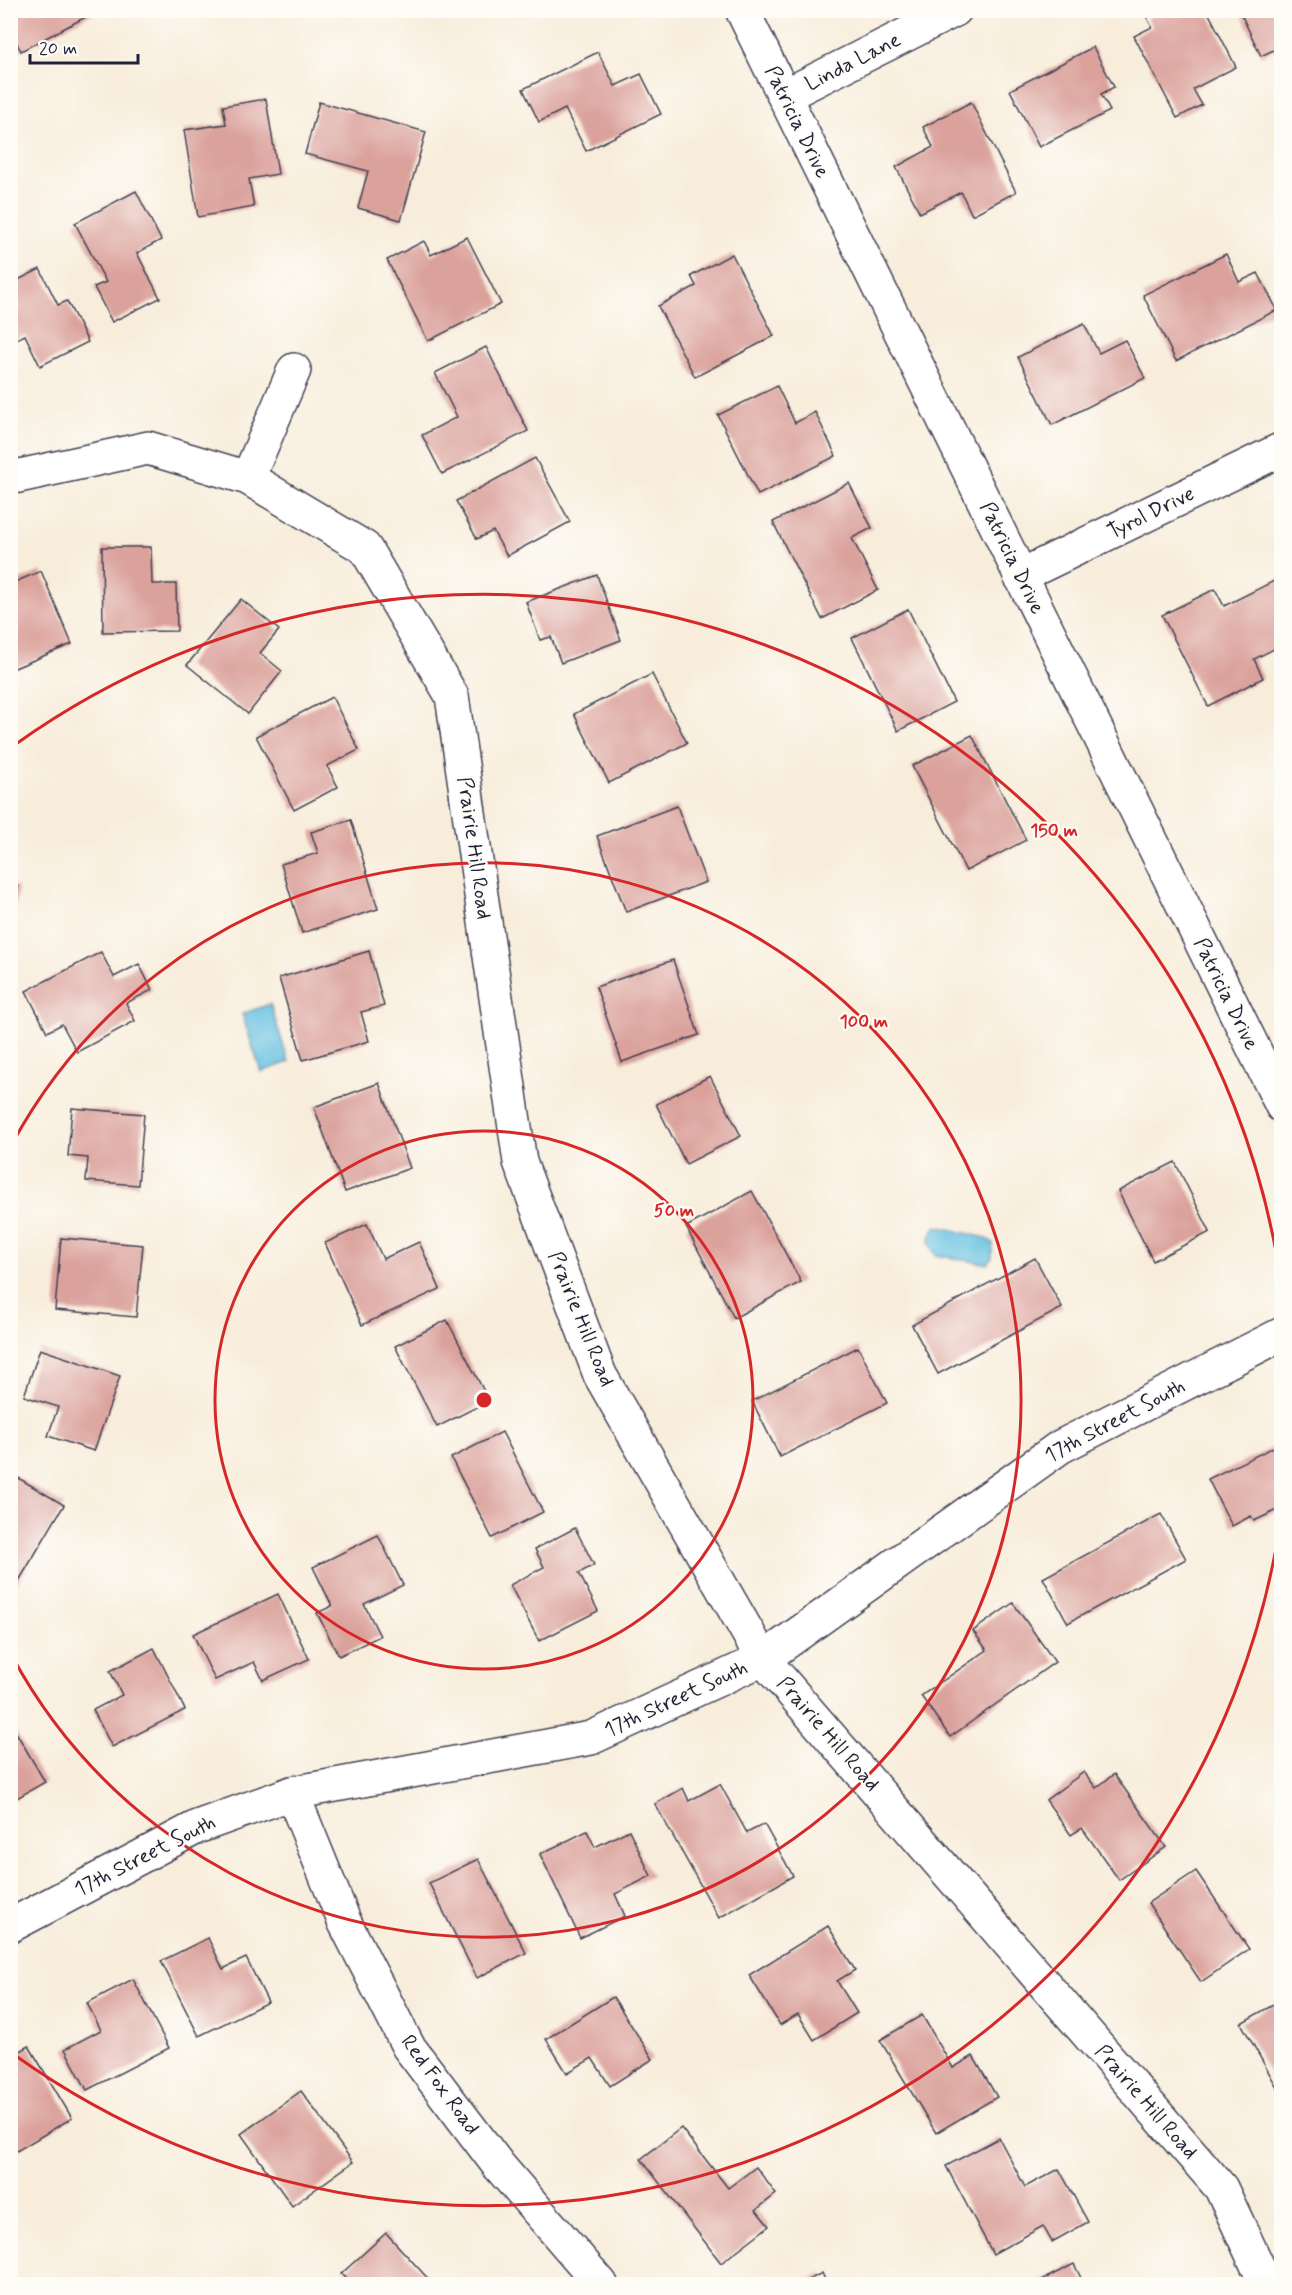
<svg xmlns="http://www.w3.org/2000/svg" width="1292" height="2295" font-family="Mynerve,sans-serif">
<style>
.water{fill:#63c0e1;stroke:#42718e;stroke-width:1.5}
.building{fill:#dba29c}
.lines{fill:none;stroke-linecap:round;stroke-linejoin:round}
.minor-casing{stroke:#424053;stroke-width:36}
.minor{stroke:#fff;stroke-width:33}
.ring{fill:none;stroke:#d62828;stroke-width:3}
.labels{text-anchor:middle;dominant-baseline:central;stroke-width:4.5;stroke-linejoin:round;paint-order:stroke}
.street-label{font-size:21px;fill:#22223b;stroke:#fdfcf7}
.centre{fill:#d62828;stroke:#fdfcf7;stroke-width:3}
.ring-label{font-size:18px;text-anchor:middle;font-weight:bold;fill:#d62828;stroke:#fdfcf7;stroke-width:4.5;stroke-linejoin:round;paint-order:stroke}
</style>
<rect width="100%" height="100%" fill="#fdfcf7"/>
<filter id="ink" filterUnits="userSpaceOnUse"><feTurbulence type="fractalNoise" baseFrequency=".0167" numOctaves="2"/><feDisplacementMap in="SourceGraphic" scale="12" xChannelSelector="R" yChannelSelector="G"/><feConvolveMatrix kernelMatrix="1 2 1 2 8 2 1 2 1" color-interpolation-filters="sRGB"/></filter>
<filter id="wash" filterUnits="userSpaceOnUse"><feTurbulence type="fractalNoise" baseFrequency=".008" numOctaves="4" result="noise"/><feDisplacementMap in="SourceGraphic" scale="24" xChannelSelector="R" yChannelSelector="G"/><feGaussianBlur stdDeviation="1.35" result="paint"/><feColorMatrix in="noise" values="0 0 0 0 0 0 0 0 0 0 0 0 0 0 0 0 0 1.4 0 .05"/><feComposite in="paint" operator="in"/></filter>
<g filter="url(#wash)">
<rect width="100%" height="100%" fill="#f8eddb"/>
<g class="water">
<polygon points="270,1004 289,1062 261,1072 242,1014"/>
<path d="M 937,1226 L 986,1238 L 993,1243 L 992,1258 L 987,1264 L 936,1255 C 927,1244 928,1236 937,1226 Z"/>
</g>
<g id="blocks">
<g class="building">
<polygon points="10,10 99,10 21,51 10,30"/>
<polygon points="1161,10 1207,10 1236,67 1193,89 1202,105 1177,118 1134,36 1152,27 1147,18"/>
<polygon points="1239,10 1282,10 1282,46 1261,56"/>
<polygon points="1093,47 1114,87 1101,94 1110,111 1039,147 1010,90"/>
<polygon points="598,52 615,86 641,74 661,114 586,151 565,109 539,122 523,89"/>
<polygon points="266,99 278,174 249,179 254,207 198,217 184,130 226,124 223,106"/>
<polygon points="319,102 426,132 401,220 358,208 368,171 305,154"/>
<polygon points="971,102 1016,192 972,215 961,192 920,213 896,167 933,147 923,127"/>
<polygon points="136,191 161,240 137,253 160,298 112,322 94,287 106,282 75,223"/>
<polygon points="467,237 501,304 428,341 387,260 424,241 431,255"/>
<polygon points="732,254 774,336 695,377 658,306 696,286 691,276"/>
<polygon points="1226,254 1239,282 1258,273 1277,310 1176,361 1143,295"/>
<polygon points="40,269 58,305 67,301 88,342 40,366 25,335 10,342 10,284"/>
<polygon points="1084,324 1099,353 1125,340 1145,378 1052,425 1018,357"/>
<polygon points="486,347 528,431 442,474 422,435 457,417 435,373"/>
<polygon points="777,386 795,423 815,412 836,456 758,495 718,415"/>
<polygon points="535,458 570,522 507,556 493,531 477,539 456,501"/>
<polygon points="849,483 872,528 852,538 878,590 822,619 773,522"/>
<polygon points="102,547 151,547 152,584 176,584 177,631 103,632"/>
<polygon points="41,571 72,644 10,670 10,584"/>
<polygon points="597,575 621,640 561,663 551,637 540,640 526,602"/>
<polygon points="1282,577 1282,645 1254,659 1263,678 1208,706 1162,615 1215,589 1224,606"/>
<polygon points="241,599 279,630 260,653 282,671 248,714 187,665"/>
<polygon points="908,609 954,702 898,731 852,638"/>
<polygon points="652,674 687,743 609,783 574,714"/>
<polygon points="332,697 359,750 327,766 338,787 294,810 256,736"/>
<polygon points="972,735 1026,840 966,871 912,766"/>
<polygon points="677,806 706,882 626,912 597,836"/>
<polygon points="351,820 378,909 302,933 281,864 318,853 311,832"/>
<polygon points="10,886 18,887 12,937 10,937"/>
<polygon points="369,951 384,1006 361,1012 369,1041 303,1060 279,978"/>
<polygon points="101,952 114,977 139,964 152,990 126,1003 135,1021 77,1052 62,1024 47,1032 26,991"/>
<polygon points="673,960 699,1035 622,1062 596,987"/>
<polygon points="710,1076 741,1136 686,1164 656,1104"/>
<polygon points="379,1083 410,1168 345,1192 314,1107"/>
<polygon points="72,1108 144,1114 138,1185 86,1181 88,1158 68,1156"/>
<polygon points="1175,1162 1210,1232 1153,1261 1118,1191"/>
<polygon points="752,1191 801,1282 734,1318 686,1227"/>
<polygon points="367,1224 383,1259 419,1242 440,1289 362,1325 325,1243"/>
<polygon points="61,1238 143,1245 136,1317 55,1310"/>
<polygon points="1035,1258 1062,1308 938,1374 912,1325"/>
<polygon points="447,1320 489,1401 437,1427 395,1346"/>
<polygon points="858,1347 887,1403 780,1457 752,1401"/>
<polygon points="40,1349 120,1376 94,1451 48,1436 58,1407 24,1396"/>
<polygon points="502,1432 543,1512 492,1538 451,1458"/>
<polygon points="1282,1443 1282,1508 1254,1521 1251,1516 1232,1526 1208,1479"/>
<polygon points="10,1473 64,1505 13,1591 10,1590"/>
<polygon points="1161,1514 1186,1559 1068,1623 1043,1578"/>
<polygon points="575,1528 594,1565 579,1573 598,1611 539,1641 510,1585 544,1567 535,1549"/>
<polygon points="378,1535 403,1585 364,1604 380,1636 339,1656 317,1613 332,1606 313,1567"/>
<polygon points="278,1594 309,1659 263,1680 254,1662 215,1680 193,1634"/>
<polygon points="1013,1603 1055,1662 950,1737 921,1696 987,1650 973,1631"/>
<polygon points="154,1648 185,1710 112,1747 93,1710 122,1695 110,1671"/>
<polygon points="10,1722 45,1782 10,1802"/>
<polygon points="1084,1772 1096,1788 1114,1774 1166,1847 1119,1880 1082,1828 1071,1835 1046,1800"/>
<polygon points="720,1784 747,1833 764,1824 793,1876 719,1918 655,1804 683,1788 689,1801"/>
<polygon points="629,1830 651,1876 615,1894 625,1916 580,1938 540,1854 587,1831 595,1847"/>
<polygon points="478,1859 526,1953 477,1978 429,1883"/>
<polygon points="1196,1871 1249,1949 1201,1982 1148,1903"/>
<polygon points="828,1926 855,1970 837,1981 857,2013 814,2040 798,2014 780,2025 749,1975"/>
<polygon points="208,1938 223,1969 246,1958 268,2002 199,2036 161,1961"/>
<polygon points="133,1979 169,2048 87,2090 65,2049 101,2030 87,2003"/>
<polygon points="613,1997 653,2059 610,2086 592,2058 567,2073 546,2039"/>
<polygon points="1282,2000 1282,2096 1241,2023"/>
<polygon points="922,2015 953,2068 973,2056 997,2097 936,2133 880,2040"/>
<polygon points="29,2046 72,2118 10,2155 10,2057"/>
<polygon points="301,2091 353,2162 292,2206 241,2134"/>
<polygon points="681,2128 728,2188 756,2167 776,2194 756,2210 769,2226 721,2263 641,2159"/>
<polygon points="999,2138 1025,2187 1059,2169 1088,2222 1052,2242 1043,2226 993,2254 946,2166"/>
<polygon points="386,2233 433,2284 351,2284 341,2274"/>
<polygon points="1074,2264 1084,2284 1034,2284"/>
<polygon points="822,2273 827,2284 800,2284"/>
</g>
</g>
</g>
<g filter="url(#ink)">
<use href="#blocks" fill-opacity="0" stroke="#424053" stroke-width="1.5"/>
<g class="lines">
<g class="minor-casing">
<g id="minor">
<polyline points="742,10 1282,1106"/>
<polyline points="784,96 955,10"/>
<polyline points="10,478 148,448 248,478 365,548 452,696 520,1162 600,1375 763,1659 1221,2188 1266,2284"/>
<polyline points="248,478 294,370"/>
<polyline points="1020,576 1282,449"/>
<polyline points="292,1793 345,1923 408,2046 499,2166 601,2284"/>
<polyline points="10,1926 197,1827 292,1793 591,1738 763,1659 1060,1447 1282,1334"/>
</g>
</g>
<use href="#minor" class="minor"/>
</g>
</g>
<g class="ring">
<circle cx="484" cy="1400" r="269"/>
<path d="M12 1144A537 537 0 1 1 12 1656"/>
<path d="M1281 1519A806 806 0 0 1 16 2056M16 744A806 806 0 0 1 1281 1281"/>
</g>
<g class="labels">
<g class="street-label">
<text transform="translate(853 62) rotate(-27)">Linda Lane</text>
<text transform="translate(797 122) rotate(64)">Patricia Drive</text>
<text transform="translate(1151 513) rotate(-26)">Tyrol Drive</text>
<text transform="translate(1012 558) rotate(64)">Patricia Drive</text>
<text transform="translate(474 848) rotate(82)">Prairie Hill Road</text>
<text transform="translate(1226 994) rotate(64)">Patricia Drive</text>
<text transform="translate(581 1319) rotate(68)">Prairie Hill Road</text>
<text transform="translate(1115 1421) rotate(-28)">17th Street South</text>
<text transform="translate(676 1699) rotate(-25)">17th Street South</text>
<text transform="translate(828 1734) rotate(49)">Prairie Hill Road</text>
<text transform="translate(145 1856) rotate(-27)">17th Street South</text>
<text transform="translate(440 2085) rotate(54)">Red Fox Road</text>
<text transform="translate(1146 2102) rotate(49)">Prairie Hill Road</text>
</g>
</g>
<circle cx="484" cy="1400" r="9" class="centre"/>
<g class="ring-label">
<text x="1054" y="836">150 m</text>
<text x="864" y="1027">100 m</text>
<text x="674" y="1216">50 m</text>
</g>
<rect width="1292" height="2295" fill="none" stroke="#fdfcf7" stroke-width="36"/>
<path d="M30 54v9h108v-9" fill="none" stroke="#22223b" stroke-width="3"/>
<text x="39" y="54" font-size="18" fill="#22223b" stroke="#fdfcf7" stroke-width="4.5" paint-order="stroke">20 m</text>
</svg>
